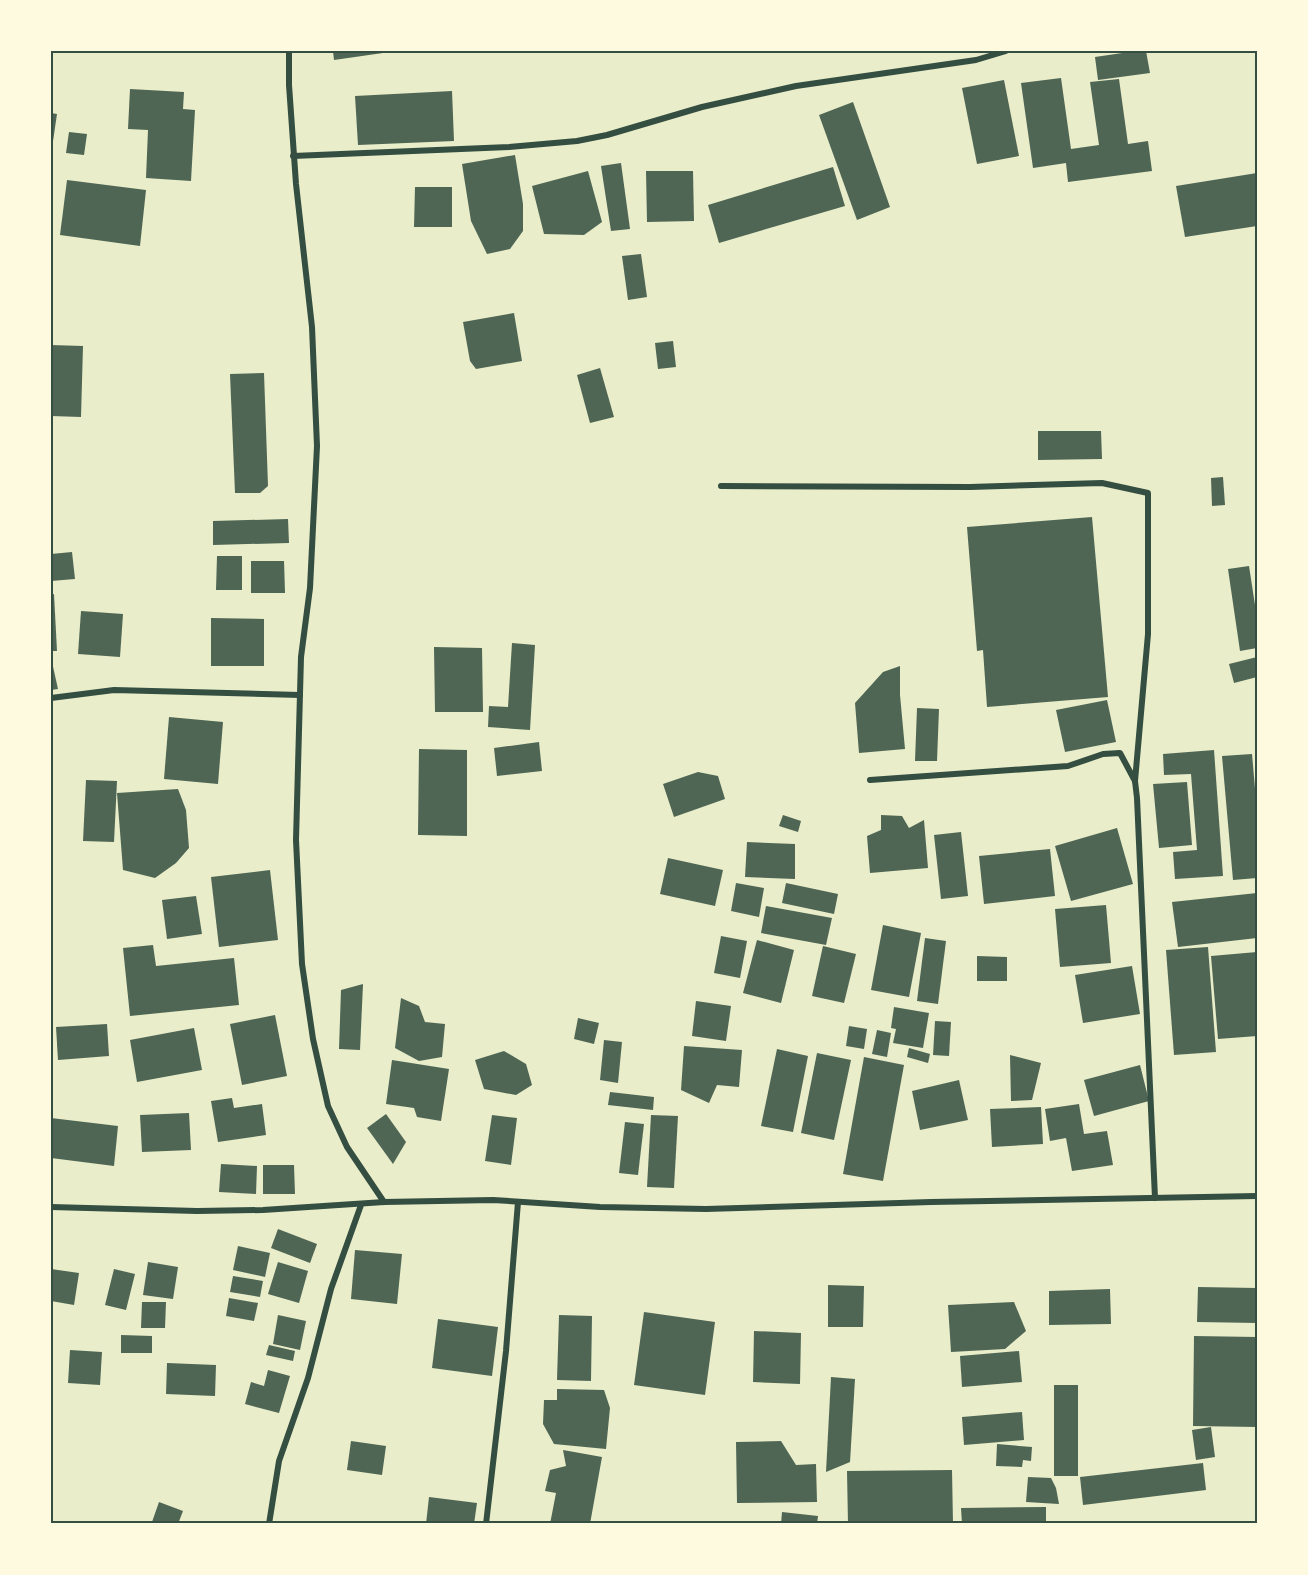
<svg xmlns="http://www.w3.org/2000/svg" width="1308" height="1575" font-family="'Roboto Condensed',sans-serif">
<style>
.building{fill:#4f6655}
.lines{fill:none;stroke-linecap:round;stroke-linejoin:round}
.minor{stroke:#344e41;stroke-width:6}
.neatline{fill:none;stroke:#344e41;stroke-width:2}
</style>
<rect width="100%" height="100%" fill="#e9edc9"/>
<g class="building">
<polygon points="333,51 390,51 390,52 334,60"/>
<polygon points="1136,51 1146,51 1150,73 1098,80 1095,57"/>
<polygon points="1061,78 1071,149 1099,145 1090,82 1119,79 1128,144 1148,141 1152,171 1068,182 1066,163 1033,168 1021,83"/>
<polygon points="1004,80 1019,156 977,164 962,88"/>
<polygon points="130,89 184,92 183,109 195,110 191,181 146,178 148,130 128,129"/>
<polygon points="452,91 454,141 358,145 355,96"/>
<polygon points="853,102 890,207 857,220 819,115"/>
<polygon points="51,113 57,114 52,148 51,148"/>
<polygon points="69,132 87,134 84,155 66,153"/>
<polygon points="515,155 523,204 523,231 510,249 487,254 471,221 462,164"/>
<polygon points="621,163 630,229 611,231 601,166"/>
<polygon points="833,167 845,206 719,243 708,205"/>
<polygon points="588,171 602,222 584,235 544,234 532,186"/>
<polygon points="646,171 693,171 694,221 647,222"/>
<polygon points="1257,173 1257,226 1185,237 1176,186"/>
<polygon points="67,180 146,190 140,246 60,235"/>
<polygon points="415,187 452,187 452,227 414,227"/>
<polygon points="641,254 647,297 628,300 622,256"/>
<polygon points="514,313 522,361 476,369 470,361 463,322"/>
<polygon points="673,341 676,367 658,369 655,343"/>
<polygon points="51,345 83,346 81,417 51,416"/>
<polygon points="600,368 614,417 590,423 577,375"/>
<polygon points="264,373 268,486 260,493 235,493 230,374"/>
<polygon points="1038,431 1101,431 1102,459 1038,460"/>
<polygon points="1223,477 1225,505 1212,506 1211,478"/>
<polygon points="1092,517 1108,697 987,707 983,650 977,651 967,527"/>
<polygon points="288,519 289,543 213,545 213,521"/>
<polygon points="72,552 75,579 51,581 51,554"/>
<polygon points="217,556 242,556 242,590 216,590"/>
<polygon points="251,561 284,561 285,593 251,593"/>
<polygon points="1249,566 1257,618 1257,648 1240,651 1228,569"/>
<polygon points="54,594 57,651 51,651 51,595"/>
<polygon points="81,611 123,614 120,657 78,654"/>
<polygon points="211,618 264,619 264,666 211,666"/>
<polygon points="512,643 535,645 530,730 488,727 489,706 508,707"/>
<polygon points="434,647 482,648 483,712 435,712"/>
<polygon points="1257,657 1257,677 1234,683 1229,664"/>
<polygon points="52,662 58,689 51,690 51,663"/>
<polygon points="900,666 900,695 905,749 859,753 855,703 883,672"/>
<polygon points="1107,700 1116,742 1065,752 1056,710"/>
<polygon points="917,708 939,709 937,761 915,761"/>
<polygon points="169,717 223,722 218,784 164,779"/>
<polygon points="539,742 542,771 497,776 494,748"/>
<polygon points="419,749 467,750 467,836 418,835"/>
<polygon points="1214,750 1223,876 1175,879 1173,852 1197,850 1191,774 1164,775 1163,754"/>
<polygon points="1252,754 1257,811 1257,878 1233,880 1222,756"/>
<polygon points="698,772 718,776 725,799 674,817 663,784"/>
<polygon points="86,780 117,781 114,842 83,841"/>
<polygon points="1187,782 1192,845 1159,848 1153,784"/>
<polygon points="178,789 186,810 189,848 176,863 155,878 123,870 117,793"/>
<polygon points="783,815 801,821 798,832 779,826"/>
<polygon points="881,815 902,816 909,828 924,820 928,868 870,873 867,836 881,830"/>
<polygon points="1117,828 1133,884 1071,901 1055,846"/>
<polygon points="961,832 968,896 941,899 934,835"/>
<polygon points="747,842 795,844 795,879 745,877"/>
<polygon points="1050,849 1055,896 984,904 979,856"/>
<polygon points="668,858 723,870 715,906 660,894"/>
<polygon points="270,870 278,940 219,947 211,877"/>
<polygon points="736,883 764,888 759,917 731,911"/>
<polygon points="786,883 838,894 834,914 782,903"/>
<polygon points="1257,893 1257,938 1178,947 1172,902"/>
<polygon points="196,896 202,934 167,939 162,900"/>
<polygon points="1106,905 1111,963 1060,967 1055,909"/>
<polygon points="766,906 832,918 826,945 761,933"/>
<polygon points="883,925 921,933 909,997 871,990"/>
<polygon points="721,936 747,941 740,978 714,973"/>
<polygon points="925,938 946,941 938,1004 917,1001"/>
<polygon points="757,940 794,950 781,1003 743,993"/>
<polygon points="153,945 156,966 234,958 239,1005 130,1016 123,948"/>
<polygon points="823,946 856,954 844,1003 812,996"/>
<polygon points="1208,947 1216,1052 1174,1055 1166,950"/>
<polygon points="1257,952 1257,1036 1218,1039 1211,956"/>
<polygon points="977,956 1007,957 1007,981 977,981"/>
<polygon points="1132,966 1140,1014 1083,1023 1075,975"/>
<polygon points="363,984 360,1050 339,1049 341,990"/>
<polygon points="401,998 419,1006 425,1022 445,1024 442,1057 419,1061 395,1048"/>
<polygon points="696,1001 731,1006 726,1041 692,1036"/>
<polygon points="894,1007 929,1013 923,1048 893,1043 896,1029 891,1028"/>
<polygon points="275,1015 287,1076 242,1085 230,1024"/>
<polygon points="578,1018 599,1023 594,1044 574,1039"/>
<polygon points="935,1021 951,1022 949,1056 933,1055"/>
<polygon points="107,1024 109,1056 58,1060 56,1027"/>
<polygon points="849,1026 867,1029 864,1049 846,1046"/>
<polygon points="194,1028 202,1070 137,1082 130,1040"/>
<polygon points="877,1030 891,1033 887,1057 872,1054"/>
<polygon points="604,1040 622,1042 618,1083 600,1080"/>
<polygon points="684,1046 742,1050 739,1087 717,1085 709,1103 681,1090"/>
<polygon points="909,1048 930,1054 928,1063 907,1057"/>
<polygon points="777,1049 808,1056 793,1132 761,1126"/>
<polygon points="504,1051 526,1064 532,1085 516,1095 484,1089 475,1060"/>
<polygon points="817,1053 851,1060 834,1140 801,1133"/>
<polygon points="1010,1055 1041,1063 1032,1100 1011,1101"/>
<polygon points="864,1057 904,1065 883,1181 843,1174"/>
<polygon points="392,1060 449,1069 441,1121 417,1117 414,1108 386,1104"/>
<polygon points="1140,1065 1149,1101 1094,1116 1084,1080"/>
<polygon points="959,1080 968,1120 920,1130 912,1091"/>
<polygon points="610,1092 654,1097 653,1110 608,1105"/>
<polygon points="232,1098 234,1108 262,1104 266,1135 218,1142 211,1101"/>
<polygon points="1079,1104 1084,1134 1107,1131 1113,1165 1072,1171 1066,1138 1050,1141 1045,1109"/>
<polygon points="1041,1107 1043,1144 992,1147 990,1109"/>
<polygon points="189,1113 191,1150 142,1152 140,1115"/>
<polygon points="386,1114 406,1142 393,1164 367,1128"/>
<polygon points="492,1115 517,1118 511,1165 485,1161"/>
<polygon points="651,1115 678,1116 674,1188 647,1187"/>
<polygon points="51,1118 118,1126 114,1166 51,1158"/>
<polygon points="625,1122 644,1124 638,1175 619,1173"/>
<polygon points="221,1164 257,1166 256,1194 219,1192"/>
<polygon points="263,1165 294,1165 295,1194 263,1194"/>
<polygon points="278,1229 317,1244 310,1263 271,1248"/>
<polygon points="238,1246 270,1253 265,1277 233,1270"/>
<polygon points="355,1250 402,1254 397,1304 351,1299"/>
<polygon points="148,1262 178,1267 173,1299 143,1295"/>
<polygon points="278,1262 308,1271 299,1303 268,1294"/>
<polygon points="51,1269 79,1273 74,1305 51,1301"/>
<polygon points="114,1269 135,1274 126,1310 105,1305"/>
<polygon points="233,1276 263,1281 260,1297 230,1292"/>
<polygon points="828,1285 864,1286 863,1327 828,1327"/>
<polygon points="1198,1287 1257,1288 1257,1323 1197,1322"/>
<polygon points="1110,1289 1111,1324 1049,1325 1049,1291"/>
<polygon points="229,1298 258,1303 254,1321 226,1316"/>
<polygon points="142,1302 166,1302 165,1328 141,1328"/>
<polygon points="1014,1302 1026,1331 1005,1349 951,1352 948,1305"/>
<polygon points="644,1312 715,1322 705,1395 634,1385"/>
<polygon points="278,1315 306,1321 300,1350 273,1344"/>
<polygon points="559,1315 592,1316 591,1381 557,1380"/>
<polygon points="438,1319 498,1327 492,1376 432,1368"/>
<polygon points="754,1331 801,1333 800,1384 753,1382"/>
<polygon points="121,1335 152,1336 152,1353 121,1353"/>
<polygon points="1194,1336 1257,1337 1257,1427 1193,1426"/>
<polygon points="269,1345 295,1351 293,1361 266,1355"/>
<polygon points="70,1350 102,1352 100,1385 68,1383"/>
<polygon points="1019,1351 1022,1382 962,1387 960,1356"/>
<polygon points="167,1363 216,1365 215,1396 166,1394"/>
<polygon points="268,1370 290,1376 279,1413 245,1404 251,1382 264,1386"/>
<polygon points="831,1377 855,1379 850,1462 826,1472"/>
<rect x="1054" y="1385" width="24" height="91"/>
<polygon points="557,1389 604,1390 610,1408 606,1449 554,1444 543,1424 544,1400 557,1400"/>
<polygon points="1022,1412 1024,1440 964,1445 962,1417"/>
<polygon points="1211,1427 1215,1457 1196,1460 1192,1430"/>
<polygon points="351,1441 386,1446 382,1475 347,1470"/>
<polygon points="781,1441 796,1465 816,1464 817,1502 737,1503 736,1442"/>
<polygon points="997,1444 1032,1447 1031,1461 1023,1460 1022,1467 996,1466"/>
<polygon points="563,1450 602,1457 590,1524 550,1524 556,1493 545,1491 550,1470 566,1466"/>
<polygon points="1203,1463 1206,1490 1083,1505 1080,1477"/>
<polygon points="952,1470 953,1524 848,1524 847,1471"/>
<polygon points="1028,1477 1051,1478 1056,1488 1059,1504 1026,1502"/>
<polygon points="429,1497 477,1503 474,1524 426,1524"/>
<polygon points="159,1502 183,1511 178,1524 158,1524 152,1522"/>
<polygon points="1046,1507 1046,1524 962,1524 961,1508"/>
<polygon points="782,1512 818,1516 817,1524 781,1524"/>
</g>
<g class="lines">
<g class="minor">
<polyline points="289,51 289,85 296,184 312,327 317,446 310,588 301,657 296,840 302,964 313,1039 328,1106 347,1147 384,1202"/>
<polyline points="293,156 509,147 577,141 607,135 702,107 796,86 976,60 1006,51"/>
<polyline points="721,486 970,487 1102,483 1148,493 1148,634 1135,781"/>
<polyline points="51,698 114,690 300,695"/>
<polyline points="870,780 1068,766 1103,754 1120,753 1135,781 1137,798 1155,1198"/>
<polyline points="51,1207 197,1211 263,1210 384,1202 493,1200 600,1207 706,1209 931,1202 1257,1196"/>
<polyline points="269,1524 279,1461 308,1378 331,1289 361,1205"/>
<polyline points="486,1524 506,1351 518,1202"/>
</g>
</g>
<rect width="1308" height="1575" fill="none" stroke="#fefae0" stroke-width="105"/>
<rect x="52" y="52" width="1204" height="1470" class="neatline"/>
</svg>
